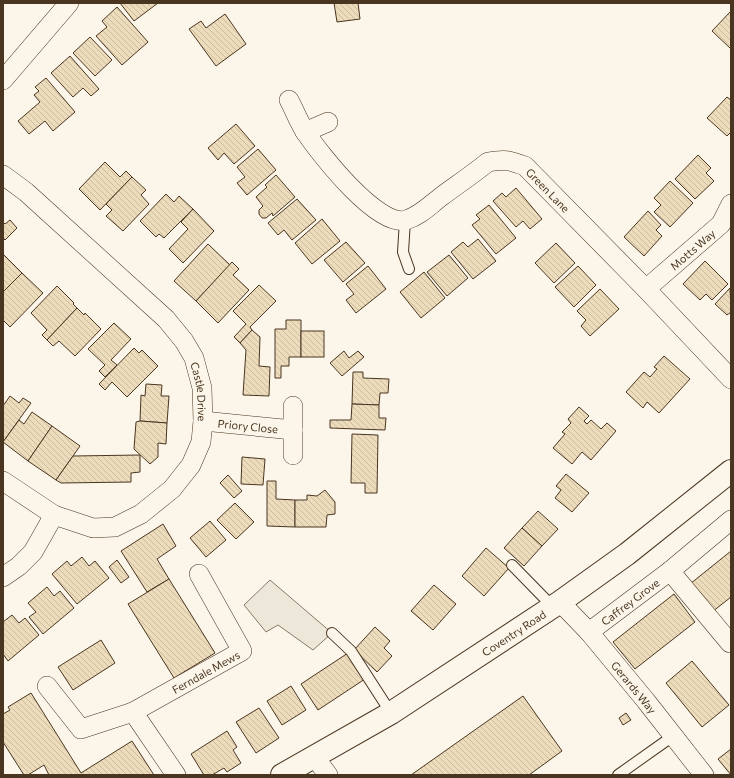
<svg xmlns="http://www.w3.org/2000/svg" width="734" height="778" font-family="Commissioner,sans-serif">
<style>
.parking{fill:#ede7d9;stroke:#887966}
.building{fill:url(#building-back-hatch);stroke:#4a3520}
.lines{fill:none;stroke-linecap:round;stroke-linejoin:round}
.lane-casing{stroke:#4a3520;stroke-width:12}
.street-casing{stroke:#4a3520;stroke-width:20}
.secondary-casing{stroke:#4a3520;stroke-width:24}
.lane{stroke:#fbf6e9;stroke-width:10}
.street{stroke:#fbf6e9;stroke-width:19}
.secondary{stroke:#fbf6e9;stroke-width:22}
.labels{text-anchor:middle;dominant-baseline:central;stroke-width:3;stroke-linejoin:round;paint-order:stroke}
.street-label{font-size:11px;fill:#4a3520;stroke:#fbf6e9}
</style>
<defs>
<pattern id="building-back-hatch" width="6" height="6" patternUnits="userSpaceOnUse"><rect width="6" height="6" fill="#ecdcbc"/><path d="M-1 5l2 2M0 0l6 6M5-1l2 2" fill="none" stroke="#ccbda1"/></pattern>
</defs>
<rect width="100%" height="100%" fill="#fbf6e9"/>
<polygon class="parking" points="270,580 332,633 313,650 278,625 266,632 244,605"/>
<g class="building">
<polygon points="120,3 158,3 134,21"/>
<polygon points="334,3 358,3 360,19 337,22"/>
<polygon points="117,7 148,42 122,65 96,36 107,27 102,21"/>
<polygon points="731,11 731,49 712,31"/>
<polygon points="225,14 246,44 216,66 189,29 201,21 206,28"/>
<polygon points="90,37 112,60 95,76 73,53"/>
<polygon points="70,56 99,89 91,96 83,88 73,97 51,73"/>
<polygon points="46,78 75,112 53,131 45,121 29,134 18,121 40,102 34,95 39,91 35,87"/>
<polygon points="727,97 731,100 731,132 727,136 707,118"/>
<polygon points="236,124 255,146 234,164 224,153 218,160 208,148"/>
<polygon points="258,149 276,170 247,195 237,183 245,177 237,167"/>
<polygon points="698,155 711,168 706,173 714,181 695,199 675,179"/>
<polygon points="105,162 120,177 126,171 132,177 100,210 79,189"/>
<polygon points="276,175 295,197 273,216 272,213 266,218 262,218 259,214 259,210 263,206 256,197 267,187 265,185"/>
<polygon points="132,177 146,190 141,195 149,204 123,231 106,216 112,210 106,204"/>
<polygon points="670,181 693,203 670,227 654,212 661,205 654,198"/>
<polygon points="516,188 542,219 530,229 523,221 516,227 493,201 502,193 506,197"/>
<polygon points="166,194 174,202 179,196 193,209 164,238 159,234 156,237 140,221"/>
<polygon points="297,199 316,220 292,240 284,230 278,235 268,223"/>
<polygon points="489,205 516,238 496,254 472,225 480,219 476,215"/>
<polygon points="193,209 214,231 183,263 169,249 188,229 181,222"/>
<polygon points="648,211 661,225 656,230 662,236 644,256 624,237"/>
<polygon points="322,219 340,241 312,264 295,243"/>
<polygon points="10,220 17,228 5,240 3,238 3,222 5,224"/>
<polygon points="478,239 496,261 473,279 451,252 463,242 468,247"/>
<polygon points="346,242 365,263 343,282 324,260"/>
<polygon points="556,243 575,263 554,283 535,263"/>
<polygon points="208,244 230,265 196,301 174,281"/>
<polygon points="3,254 22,273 3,292"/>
<polygon points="449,255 468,278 447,296 427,272"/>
<polygon points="705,261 728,284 712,300 706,294 700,300 683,284"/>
<polygon points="232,262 239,269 233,275 249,290 218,323 196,301"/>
<polygon points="368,266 386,289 356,313 346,300 354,294 346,284"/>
<polygon points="578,266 596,285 574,307 555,287"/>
<polygon points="424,272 445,298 421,318 400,292"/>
<polygon points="22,273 43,293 10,327 3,320 3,292"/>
<polygon points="259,285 276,301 250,327 252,330 240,343 234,337 246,324 233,311"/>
<polygon points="57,286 74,303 73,304 77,308 47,340 42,335 47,330 31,313"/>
<polygon points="730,288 731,312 727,315 715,304"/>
<polygon points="600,289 619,309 590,336 581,326 586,320 577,311"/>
<polygon points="77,308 84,315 85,313 101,329 75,356 59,341 53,346 47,340"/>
<polygon points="286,320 301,320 301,357 289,357 289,366 281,366 281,378 275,378 275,329 286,329"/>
<polygon points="114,323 131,339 111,360 117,365 105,377 99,371 105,365 88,349"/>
<polygon points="252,330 260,337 259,366 270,367 269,396 243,395 246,350 240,343"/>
<rect x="301" y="331" width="23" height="26"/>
<polygon points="134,348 139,353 142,350 158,366 127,397 112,382 105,390 99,384"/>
<polygon points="344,351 349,358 358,351 364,357 342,376 330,363"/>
<polygon points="664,356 690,379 659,413 647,402 643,408 626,392 644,372 650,377 657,369 654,367"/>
<polygon points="353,372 363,372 363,378 389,379 388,393 380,393 379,405 352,404"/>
<polygon points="146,384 162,385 161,396 169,396 167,423 140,421 141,395 145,396"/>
<polygon points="10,396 19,403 23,398 31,403 3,442 3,406"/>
<polygon points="352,404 379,405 379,418 386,418 385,430 330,428 330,420 351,420"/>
<polygon points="579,407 589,416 584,421 587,424 591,420 601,429 607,423 616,431 591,460 582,452 572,464 553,448 565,434 562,432 571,423 568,419"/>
<polygon points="32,412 52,426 28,461 3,442 19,420 24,424"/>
<polygon points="140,421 167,423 166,444 158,443 158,457 150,464 134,449 136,422"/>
<polygon points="52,426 80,446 56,480 28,461"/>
<polygon points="352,434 378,435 377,493 365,493 365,483 351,483"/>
<polygon points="140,455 140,472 131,473 131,482 61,483 56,480 73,456"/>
<polygon points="242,457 265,459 263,485 241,484"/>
<polygon points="566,474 589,493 572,512 555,498 561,490 556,486"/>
<polygon points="228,475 242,491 234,498 220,483"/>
<polygon points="267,481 276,481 276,499 295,500 295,527 267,526"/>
<polygon points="325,490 335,502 335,514 327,515 326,527 295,527 295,500 307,500 307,495 317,496"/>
<polygon points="235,503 254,522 236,539 217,520"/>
<polygon points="538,511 558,529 542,546 522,528"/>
<polygon points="210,521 226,540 206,557 190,538"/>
<polygon points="163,524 176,546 157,559 169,579 147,592 121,551"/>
<polygon points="522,528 542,546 524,566 504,548"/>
<polygon points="486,548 509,568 484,596 462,576"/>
<polygon points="731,551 731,597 712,612 690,584"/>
<polygon points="82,557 89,566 95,561 109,578 77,604 52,574 67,561 71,566"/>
<polygon points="117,560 129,577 121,583 109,567"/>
<polygon points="169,579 215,653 174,678 128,604"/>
<polygon points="434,585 456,604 433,630 411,611"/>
<polygon points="47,587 54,596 60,591 74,608 43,634 29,617 36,612 28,603"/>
<polygon points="674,594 695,622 635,669 613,642"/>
<polygon points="12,615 19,623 25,618 39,635 8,661 3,654 3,622"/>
<polygon points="375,627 390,641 384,648 392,656 377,672 354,650"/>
<polygon points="101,640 115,663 73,690 58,667"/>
<polygon points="348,653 365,679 318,710 301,684"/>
<polygon points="692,661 729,705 702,727 666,683"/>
<polygon points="291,686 306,710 282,725 267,701"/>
<polygon points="31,693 81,773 132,741 154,775 49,775 44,765 28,775 24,775 3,742 3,714 10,710 8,707"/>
<polygon points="523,696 562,751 529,775 411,775"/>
<polygon points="259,708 279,738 256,753 236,722"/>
<polygon points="626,713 631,720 623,725 619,718"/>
<polygon points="227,731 237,747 233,750 241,763 227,772 224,768 212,775 204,775 191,754"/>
<polygon points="731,749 731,775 718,759"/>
</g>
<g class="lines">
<g class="lane-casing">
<g id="lane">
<polyline points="405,220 403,252 409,269"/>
<polyline points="512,565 553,607"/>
<polyline points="332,633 351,651 391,713"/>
<polyline points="618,775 673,736"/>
</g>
</g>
<g class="street-casing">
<g id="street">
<polyline points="3,80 69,3"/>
<path id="s1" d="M 289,100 C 295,111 299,123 306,133 C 320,154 378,228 406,220 C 420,216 430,205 442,196 C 457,185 473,174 488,162 C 505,159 509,160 525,166 L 646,289 L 731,379"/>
<polyline points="305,132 328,122"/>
<path id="s2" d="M 3,175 L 26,192 L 166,319 L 184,341 L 194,358 L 202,388 L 203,421 L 201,442 L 191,465 L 172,489 L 141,514 L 115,527 L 93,528 L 54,515 L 3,481"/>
<path id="s3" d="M 646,289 L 721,224 L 731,204"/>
<path id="s4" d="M 203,421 L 293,430"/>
<polyline points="293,455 293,406"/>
<polyline points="670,571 730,643 731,641"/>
<polyline points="3,577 19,566 33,552 54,515"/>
<path id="s5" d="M 560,602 L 589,632 L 646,701 L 704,775"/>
<path id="s6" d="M 589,632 L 670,571 L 731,520"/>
<polyline points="47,686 81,729 133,712 176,775"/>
<path id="s7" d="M 133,712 L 242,651 L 199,574"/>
<polyline points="314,756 328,775"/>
</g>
</g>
<g class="secondary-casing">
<g id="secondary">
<path id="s8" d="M 282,775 L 391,713 L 560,602 L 627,554 L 731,471"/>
</g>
</g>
<use href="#lane" class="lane"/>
<use href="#street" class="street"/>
<use href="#secondary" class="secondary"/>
</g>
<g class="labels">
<g class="street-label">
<text stroke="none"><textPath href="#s1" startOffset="346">Green Lane</textPath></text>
<text stroke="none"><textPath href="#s3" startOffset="61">Motts Way</textPath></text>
<text stroke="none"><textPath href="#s2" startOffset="300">Castle Drive</textPath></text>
<text stroke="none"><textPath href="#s4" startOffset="45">Priory Close</textPath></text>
<text stroke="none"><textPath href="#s6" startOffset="51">Caffrey Grove</textPath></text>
<text stroke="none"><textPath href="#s8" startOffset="272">Coventry Road</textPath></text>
<text stroke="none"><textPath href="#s7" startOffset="83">Ferndale Mews</textPath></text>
<text stroke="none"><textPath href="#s5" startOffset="113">Gerards Way</textPath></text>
</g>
</g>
<rect width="734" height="778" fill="none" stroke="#4a3520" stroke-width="8"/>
</svg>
